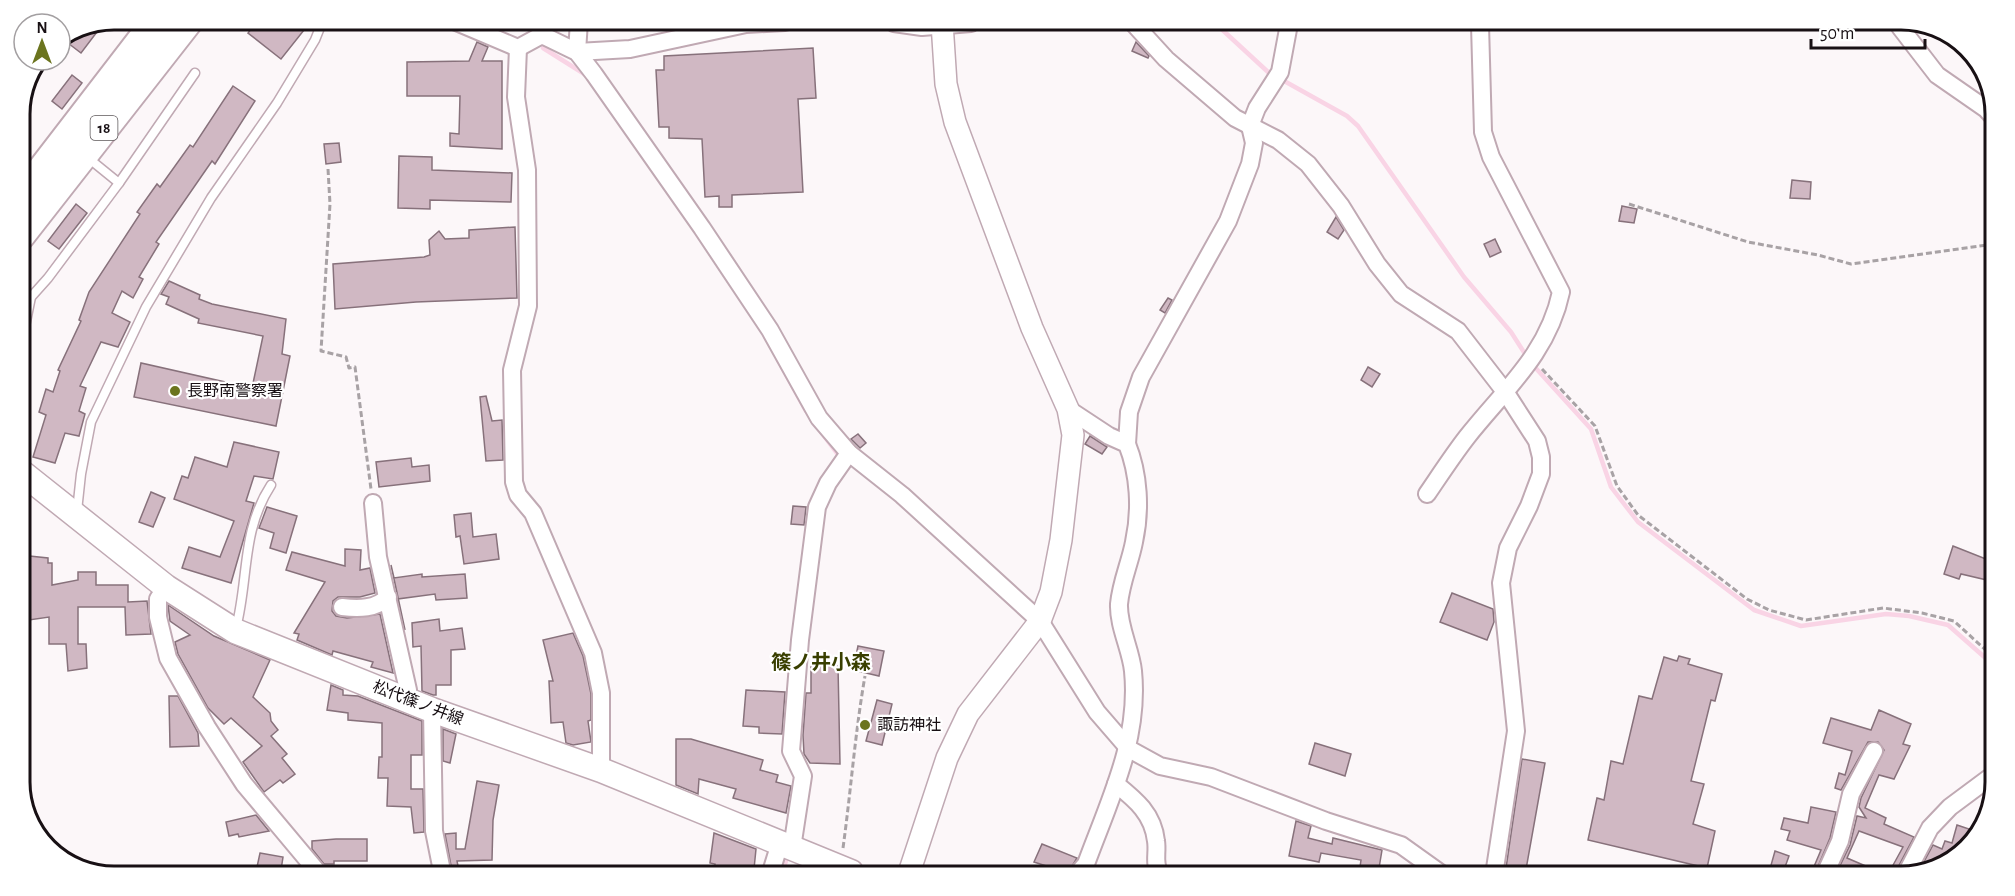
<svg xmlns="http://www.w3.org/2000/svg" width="2015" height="896" font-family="'Alegreya Sans','Noto Sans JP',sans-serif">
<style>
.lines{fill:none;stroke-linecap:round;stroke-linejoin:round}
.stream{stroke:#f9d4e5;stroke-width:4.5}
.building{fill:#d0b8c3;stroke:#87717b;stroke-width:1.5}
.service-casing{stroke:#c0a9b3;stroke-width:11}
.minor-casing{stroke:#c0a9b3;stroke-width:20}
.tertiary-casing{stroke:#c0a9b3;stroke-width:24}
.secondary-casing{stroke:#c0a9b3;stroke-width:27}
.trunk-casing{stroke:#c0a9b3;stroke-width:32}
.path{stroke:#a8a2a5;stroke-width:3;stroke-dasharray:6 3;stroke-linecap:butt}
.service{stroke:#fff;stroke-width:8}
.minor{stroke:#fff;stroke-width:16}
.tertiary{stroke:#fff;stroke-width:21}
.secondary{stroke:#fff;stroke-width:24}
.trunk{stroke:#fff;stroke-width:28}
.poi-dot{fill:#6b741e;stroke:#fff;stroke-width:2}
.labels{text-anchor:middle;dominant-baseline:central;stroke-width:4.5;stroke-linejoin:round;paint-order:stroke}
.shield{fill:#fff;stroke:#5d585a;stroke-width:1.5}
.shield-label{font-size:15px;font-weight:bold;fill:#181014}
.poi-label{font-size:16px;fill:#181014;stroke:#fff;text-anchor:start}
.street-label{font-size:16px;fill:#181014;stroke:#fff}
.quarter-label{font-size:20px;font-weight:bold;fill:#393f00;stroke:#fff}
.rim{fill:none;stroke:#181014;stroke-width:3}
</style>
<rect width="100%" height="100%" fill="#fcf7f9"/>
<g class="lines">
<g class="stream">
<polyline points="530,21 532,29"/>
<polyline points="1216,24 1268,72 1347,116 1358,126 1464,277 1511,332 1527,357"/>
<polyline points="543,48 586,75"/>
<polyline points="778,360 806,411"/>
<polyline points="1532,364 1591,429 1611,487 1638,522 1754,610 1801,626 1886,614 1909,616 1948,625 1990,662"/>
<polyline points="821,432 839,456"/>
<polyline points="782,872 786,861"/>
</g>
</g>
<g class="building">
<polygon points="258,20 312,20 281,59 248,33"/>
<polygon points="103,24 81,53 64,40"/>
<polygon points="477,42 488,47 482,61 502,61 502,149 450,146 450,133 459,134 460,96 407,96 407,62 469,61"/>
<polygon points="1136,42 1149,56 1148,58 1132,51"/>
<polygon points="813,48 816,98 798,99 803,192 732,195 732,207 719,207 719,196 705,197 702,139 669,138 669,127 659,127 656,70 664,70 664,56"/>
<polygon points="72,75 82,83 62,109 52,101"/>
<polygon points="233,86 255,101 215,164 212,161 156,242 159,244 139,277 143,279 133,298 122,291 112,313 130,322 118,347 101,342 80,386 86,388 79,411 85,414 79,436 65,433 55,463 33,457 46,415 39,412 46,389 53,392 60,371 58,370 81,321 79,320 89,292 140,214 137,212 157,184 160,187 190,145 193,147"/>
<polygon points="339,143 341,162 326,164 324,144"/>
<polygon points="399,156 432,157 432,170 512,173 511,202 430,200 430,209 398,208"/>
<polygon points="1792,180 1811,182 1810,199 1790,198"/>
<polygon points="76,204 87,213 59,249 48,241"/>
<polygon points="1622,206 1637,209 1634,223 1619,221"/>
<polygon points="1336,217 1344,230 1338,239 1327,232"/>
<polygon points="515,227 517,298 416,302 335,309 333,264 424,257 430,255 429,240 439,231 445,239 469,238 469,230"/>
<polygon points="1495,239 1501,252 1490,257 1484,244"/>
<polygon points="169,281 200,295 199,299 212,304 286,319 282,354 290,356 276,426 134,397 141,363 252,388 263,336 198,323 199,319 166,304 169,297 161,294"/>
<polygon points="1168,298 1172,300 1165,313 1160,310"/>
<polygon points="1368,367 1380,374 1372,387 1361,380"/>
<polygon points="486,396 492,421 502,420 503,460 486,461 480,397"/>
<polygon points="858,434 866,443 860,448 851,439"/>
<polygon points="1090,436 1107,447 1102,454 1085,444"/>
<polygon points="234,442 279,452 273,479 254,476 246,501 254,503 231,583 182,568 189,547 220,557 234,521 174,499 182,476 188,478 195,457 227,467"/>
<polygon points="411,458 412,467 429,465 430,481 379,487 376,462"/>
<polygon points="151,492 165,498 153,527 139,522"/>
<polygon points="793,506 806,507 804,525 791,524"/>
<polygon points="267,507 297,516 286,553 270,548 274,533 259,528"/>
<polygon points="471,513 473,537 496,534 499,559 464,564 460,536 456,537 454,515"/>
<polygon points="1953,546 1991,561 1991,581 1961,574 1959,579 1944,574"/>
<polygon points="345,549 361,550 360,570 370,568 375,593 360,597 338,597 333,601 332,611 336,616 347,618 380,614 393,673 371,667 373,662 333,651 332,655 297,640 299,634 294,633 325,582 286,570 292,552 345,566"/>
<polygon points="20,555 48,558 48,563 52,563 52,585 78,580 78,572 96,572 96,585 128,585 128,602 147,601 151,634 126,635 125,607 78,607 78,644 86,644 87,668 68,671 66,644 49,644 49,617 22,621 20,617"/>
<polygon points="391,565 394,578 422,574 422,577 465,574 467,598 436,600 435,594 398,599 405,630"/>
<polygon points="1452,593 1493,609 1494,622 1487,640 1440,622"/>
<polygon points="168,605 214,636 270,660 253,697 270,713 271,721 278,730 271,736 287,754 282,758 295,774 283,783 280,780 264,792 243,762 262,746 231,718 224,724 208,708 178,654 175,642 190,635 170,621"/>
<polygon points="439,619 440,631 462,628 465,649 451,650 451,685 436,685 436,695 433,695 422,691 421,646 413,647 412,623"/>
<polygon points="573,633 583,656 591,694 591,720 588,721 591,742 573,745 566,743 563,722 551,723 549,681 553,681 543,640"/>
<polygon points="858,646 884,651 879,676 853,670"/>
<polygon points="1679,656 1690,659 1688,664 1722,674 1715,701 1711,700 1691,781 1704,784 1693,824 1715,831 1707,868 1588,840 1597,798 1604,800 1611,761 1623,764 1639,696 1652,699 1664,657 1677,661"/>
<polygon points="811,666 838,666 840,764 810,763 804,754 803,735 806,693 811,693"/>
<polygon points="331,685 343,690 343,695 358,696 422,721 422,755 411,755 411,789 423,789 424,832 414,833 411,807 387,806 388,778 378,778 379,757 382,757 382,723 348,720 348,713 327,710"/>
<polygon points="746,690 785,692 782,734 759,733 759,727 743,726"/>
<polygon points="169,696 178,696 198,733 199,746 170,747"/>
<polygon points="877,700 892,704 882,745 866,741"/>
<polygon points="1879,710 1911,724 1903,744 1910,746 1894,779 1879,775 1865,808 1886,818 1884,824 1914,837 1897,869 1892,867 1903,847 1859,831 1847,858 1889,876 1835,876 1850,845 1857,816 1866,818 1859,807 1861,798 1884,750 1878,742 1868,742 1841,790 1835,788 1839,773 1845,775 1852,751 1823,743 1831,718 1871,730"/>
<polygon points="443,729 456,734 450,763 443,761"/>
<polygon points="676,739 691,739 763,760 760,770 778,775 776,782 791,786 786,813 733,798 736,789 699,779 698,794 676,785"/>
<polygon points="1315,743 1351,754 1345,776 1309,764"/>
<polygon points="1522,759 1545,763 1525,875 1505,875"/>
<polygon points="477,781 499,785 493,820 492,860 457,861 459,871 452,871 445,834 456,833 456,849 465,849"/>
<polygon points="1811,807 1836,812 1830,838 1814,876 1810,876 1821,850 1787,840 1790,831 1781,829 1784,818 1808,823"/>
<polygon points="256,815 269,831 239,837 238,834 229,836 226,822"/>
<polygon points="1296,821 1311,826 1308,838 1332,844 1333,838 1382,850 1378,874 1359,874 1361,860 1321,853 1319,862 1289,856"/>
<polygon points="1957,825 1978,832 1953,861 1919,871 1933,845 1942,849 1945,841 1952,843"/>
<polygon points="714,833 756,849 754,869 730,867 729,872 714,872 715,864 710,863"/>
<polygon points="336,839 367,839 367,861 334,861 334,864 324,864 312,849 312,841"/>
<polygon points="1042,844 1077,858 1068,873 1034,862"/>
<polygon points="1775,851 1789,856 1785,867 1807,876 1768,876"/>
<polygon points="260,853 283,857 281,870 262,870 257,867"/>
</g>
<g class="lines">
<g class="service-casing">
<g id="service">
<polyline points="87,157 119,183"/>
<polyline points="20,289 31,297"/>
<polyline points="20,351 31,297 48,278 119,183 195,73"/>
<polyline points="77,511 81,474 91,422 146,307 211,198 277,103 315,40 323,20"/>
<path d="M 236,628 C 249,578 241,531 271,485"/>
</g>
</g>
<g class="minor-casing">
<g id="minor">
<polyline points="454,21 518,48 542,35 577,52 594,74 702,228 770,330 819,418 849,453 902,495 1040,621 1097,712 1129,749 1160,766 1211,777 1326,821 1401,845 1443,875"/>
<polyline points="894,23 922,27 971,23"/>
<polyline points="1134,24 1166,59 1235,118 1278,140 1308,164 1341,206 1377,264 1401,294 1458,331 1506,393 1537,441 1541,457 1541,474 1529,506 1508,548 1501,583 1516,731 1494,875"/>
<polyline points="1900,27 1937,75 1986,109 1995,119"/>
<polyline points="518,48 516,97 527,170 528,306 512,370 514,482 518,495 533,513 593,653 601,693 601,770"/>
<polyline points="577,52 630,49 746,24 785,22"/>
<polyline points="577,52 579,21"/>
<path d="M 1068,409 L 1109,436 L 1127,444 C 1139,474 1141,510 1134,542 C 1130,563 1121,582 1119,604 C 1118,626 1131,650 1133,671 C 1140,740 1109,801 1086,864 L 1078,873"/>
<polyline points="1127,444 1129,412 1141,377 1228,221 1250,164 1254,143 1250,126 1257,108 1280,72 1289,24"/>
<path d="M 1427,494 C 1440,475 1453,455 1467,437 C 1504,390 1548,354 1561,292 L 1491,157 L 1483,132 L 1480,25"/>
<polyline points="373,503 378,557 408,690 404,699"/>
<polyline points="166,587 158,599 158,617 168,658 207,727 244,784 316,870"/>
<path d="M 342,607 C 359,609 376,609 388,597"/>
<polyline points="432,710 434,831 442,871"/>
<path d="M 1116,784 C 1136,800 1153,814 1156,841 C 1158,853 1153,863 1160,874"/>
<polyline points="792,848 803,776 791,751 800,640 817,507 828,483 849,453"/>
<polyline points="771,872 780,843"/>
<polyline points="1824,876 1840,841 1851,794 1874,751"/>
<polyline points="1905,876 1930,828 1950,807 1989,778"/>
</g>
</g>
<g class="tertiary-casing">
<polyline id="tertiary" points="909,873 947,758 968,714 1040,621 1051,592 1061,540 1073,435 1068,409 1032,328 955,122 946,84 942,23"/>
</g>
<g class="secondary-casing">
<polyline id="secondary" points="20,471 166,587 235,631 432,710 601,770 851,872"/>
</g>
<g class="trunk-casing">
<g id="trunk">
<polyline points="20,198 157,20"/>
<polyline points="20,236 189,20"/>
</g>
</g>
<g class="path">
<polyline points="328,169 330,204 321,351 346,357 349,368 355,367 371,489"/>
<polyline points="1629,204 1748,242 1818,255 1851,264 1994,244"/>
<polyline points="1542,369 1595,426 1617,486 1638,515 1747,599 1769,610 1806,620 1883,608 1922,613 1954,621 1990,654"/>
<path d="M 843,848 C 851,790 855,733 865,676"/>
</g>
<use href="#service" class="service"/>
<use href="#minor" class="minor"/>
<use href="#tertiary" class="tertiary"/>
<use href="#secondary" class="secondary"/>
<use href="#trunk" class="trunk"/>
</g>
<g class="poi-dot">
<circle cx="175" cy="391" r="6"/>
<circle cx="865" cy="725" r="6"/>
</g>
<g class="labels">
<rect class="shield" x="90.5" y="116" width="27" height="24" rx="4.5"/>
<g class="shield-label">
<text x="104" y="128">18</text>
</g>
<g class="poi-label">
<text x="187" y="391">長野南警察署</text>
<text x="877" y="725">諏訪神社</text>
</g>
<g class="street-label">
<text transform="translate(418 703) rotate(21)">松代篠ノ井線</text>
</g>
<g class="quarter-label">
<text x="821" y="663">篠ノ井小森</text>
</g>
</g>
<path d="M0 0H2015V896H0ZM114 30H1901A84 84 0 0 1 1985 114V782A84 84 0 0 1 1901 866H114A84 84 0 0 1 30 782V114A84 84 0 0 1 114 30Z" fill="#fff" fill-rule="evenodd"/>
<path class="rim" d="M114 30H1901A84 84 0 0 1 1985 114V782A84 84 0 0 1 1901 866H114A84 84 0 0 1 30 782V114A84 84 0 0 1 114 30Z"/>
<g transform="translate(42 42)"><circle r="28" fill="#ffffff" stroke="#a39fa1" stroke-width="1.5"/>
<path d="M0-4.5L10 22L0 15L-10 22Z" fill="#6b741e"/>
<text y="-9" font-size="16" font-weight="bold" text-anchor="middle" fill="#181014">N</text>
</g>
<path d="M1811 39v9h114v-9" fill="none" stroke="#181014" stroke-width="3"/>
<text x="1820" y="39" font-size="18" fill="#181014" stroke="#ffffff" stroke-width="4.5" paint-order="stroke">50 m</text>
</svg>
